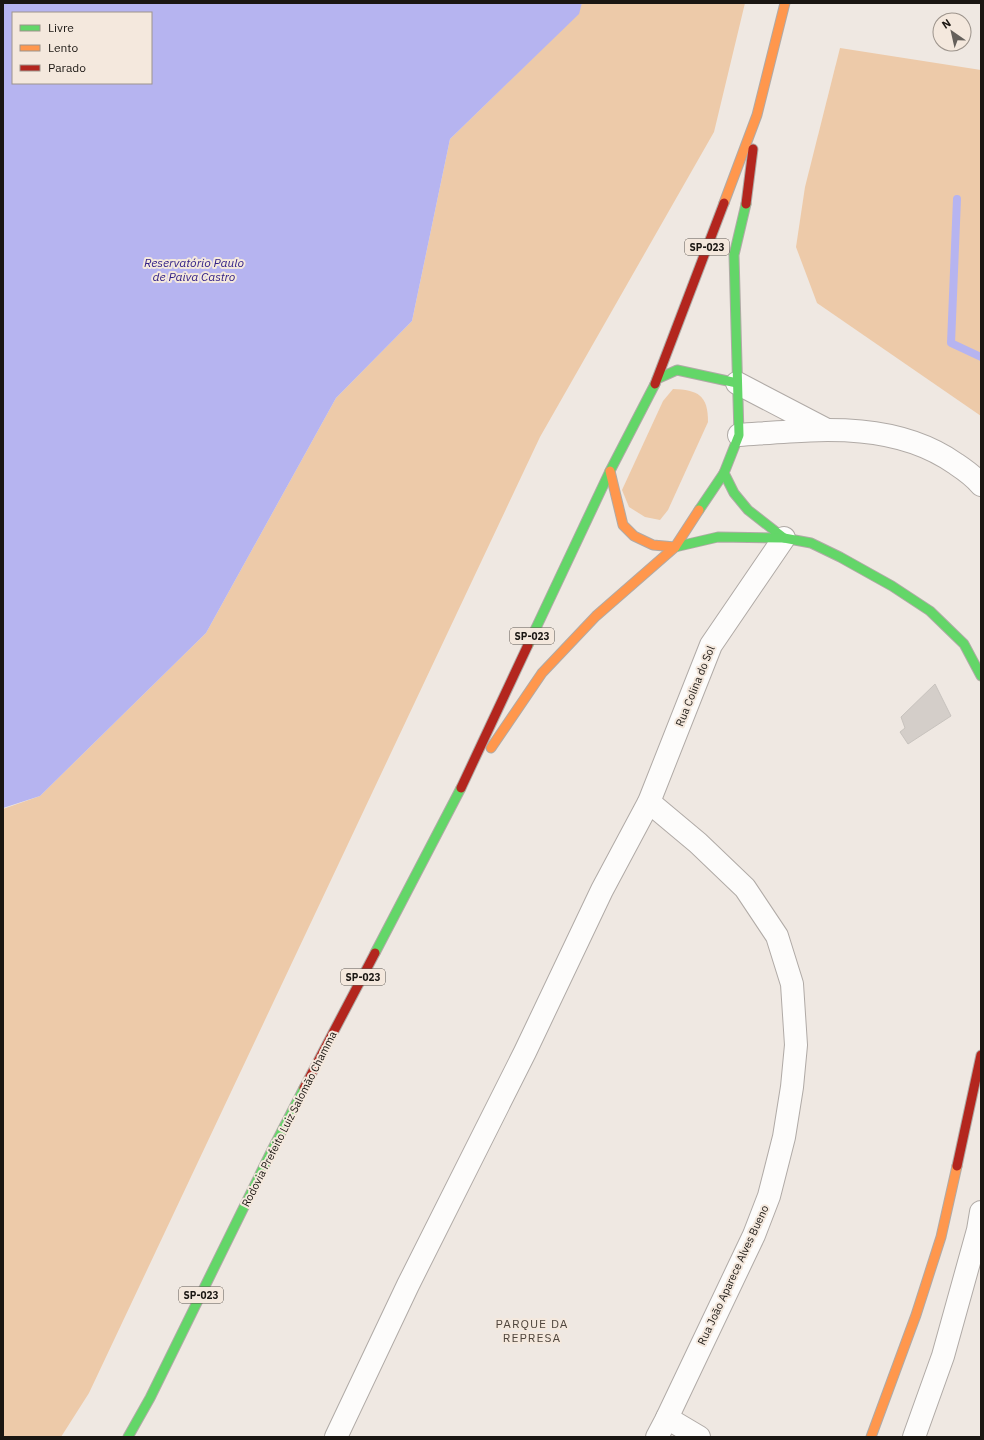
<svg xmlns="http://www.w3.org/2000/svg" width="984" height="1440" font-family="'IBM Plex Sans',sans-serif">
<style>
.green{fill:#edcaa9}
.water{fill:#b6b4f0;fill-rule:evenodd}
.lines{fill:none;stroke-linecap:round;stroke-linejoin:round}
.stream{stroke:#b6b4f0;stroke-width:8}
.building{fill:#d4cec9;stroke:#c8c3be}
.street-casing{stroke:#b0aaa6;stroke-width:24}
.fast-casing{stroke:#b0aaa6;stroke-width:11}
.slow-casing{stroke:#b0aaa6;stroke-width:11}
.jam-casing{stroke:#b0aaa6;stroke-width:11}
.street{stroke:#fdfcfb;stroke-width:22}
.fast{stroke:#63d668;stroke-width:9}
.slow{stroke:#ff974d;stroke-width:9}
.jam{stroke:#b3261e;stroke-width:9}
.labels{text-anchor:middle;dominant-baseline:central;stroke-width:4;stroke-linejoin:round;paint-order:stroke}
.shield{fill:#f4e8dd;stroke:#5b554f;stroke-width:1}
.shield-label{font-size:10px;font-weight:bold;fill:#1a1612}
.street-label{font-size:11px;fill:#1a1612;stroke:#f4e8dd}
.water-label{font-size:12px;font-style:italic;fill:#332286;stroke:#f4e8dd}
.neighbourhood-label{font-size:12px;letter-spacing:1px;fill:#50463d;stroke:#f4e8dd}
</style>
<rect width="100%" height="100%" fill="#efe8e2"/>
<g class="green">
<polygon points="582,3 745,3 714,132 540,437 89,1393 61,1437 3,1437 3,809 40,796 206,633 336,398 412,321 450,139 578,14"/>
<polygon points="840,48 981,70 981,416 817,303 796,247 805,187"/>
<path d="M 673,389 C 698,390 708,395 708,422 L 668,510 L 660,520 L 645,517 L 629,507 L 622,490 L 663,401 Z"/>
</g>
<path class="water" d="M 3,3 L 582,3 L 579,14 L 450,139 L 412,321 L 336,398 L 206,633 L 40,796 L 3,808 ZM 13,13 L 151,13 L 151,83 L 13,83 Z"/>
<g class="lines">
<polyline class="stream" points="957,199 951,343 981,357"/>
</g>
<polygon class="building" points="935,684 951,716 908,744 900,732 905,728 901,717"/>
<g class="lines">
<g class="street-casing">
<g id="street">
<polyline points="737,383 825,429"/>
<path d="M 739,435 C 812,430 892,419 956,464 C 965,470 974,476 981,485"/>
<polyline points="649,802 698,843 745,888 777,936 792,984 796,1045 792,1087 784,1137 769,1196 754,1235 667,1418 657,1437"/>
<polyline points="667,1418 699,1437"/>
<polyline points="336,1437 408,1285 525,1052 602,890 649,802 711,645 784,538"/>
<polyline points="914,1437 943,1356 978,1230 981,1212"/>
</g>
</g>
<g class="fast-casing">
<g id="fast">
<polyline points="657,379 677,370 737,383"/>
<polyline points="724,473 734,493 748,510 784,538"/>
<polyline points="699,510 724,473 739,435 734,255 746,204"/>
<polyline points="675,547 718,537 784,538 811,543 840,557 892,586 930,611 964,644 981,676"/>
<polyline points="528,645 610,471 655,384"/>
<polyline points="375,953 461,788"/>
<polyline points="128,1437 150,1398 271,1152 304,1088"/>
</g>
</g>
<g class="slow-casing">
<g id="slow">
<polyline points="724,203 757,115 785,3"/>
<polyline points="610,471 623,525 634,536 653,545 675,547"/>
<polyline points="491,748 542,673 596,616 675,547 699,510"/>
<polyline points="871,1437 916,1315 941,1237 957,1166"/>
</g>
</g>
<g class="jam-casing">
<g id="jam">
<polyline points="746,204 753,149"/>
<polyline points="655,384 724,203"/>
<polyline points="461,788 528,645"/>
<polyline points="304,1088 375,953"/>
<polyline points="957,1166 981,1055"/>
</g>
</g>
<use href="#street" class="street"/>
<use href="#fast" class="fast"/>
<use href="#slow" class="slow"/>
<use href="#jam" class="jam"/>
</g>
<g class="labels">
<g class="shield">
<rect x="685" y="239" width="44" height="16" rx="3"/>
<rect x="510" y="628" width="44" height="16" rx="3"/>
<rect x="341" y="969" width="44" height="16" rx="3"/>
<rect x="179" y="1287" width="44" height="16" rx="3"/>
</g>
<g class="shield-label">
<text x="707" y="247">SP-023</text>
<text x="532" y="636">SP-023</text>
<text x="363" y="977">SP-023</text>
<text x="201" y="1295">SP-023</text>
</g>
<g class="street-label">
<text transform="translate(695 686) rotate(-68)">Rua Colina do Sol</text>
<text transform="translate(289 1119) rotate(-63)">Rodovia Prefeito Luiz Salomão Chamma</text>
<text transform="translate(733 1275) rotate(-65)">Rua João Aparece Alves Bueno</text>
</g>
<g class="water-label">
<text x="194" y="262">Reservatório Paulo<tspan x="194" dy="14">de Paiva Castro</tspan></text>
</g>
<g class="neighbourhood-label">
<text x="532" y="1323">PARQUE DA<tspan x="532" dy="14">REPRESA</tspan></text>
</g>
</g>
<rect width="984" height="1440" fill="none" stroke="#1a1612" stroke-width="8"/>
<rect x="12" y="12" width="140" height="72" fill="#f4e8dd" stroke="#9d948c"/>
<rect x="20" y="25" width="20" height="6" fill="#63d668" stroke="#9d948c"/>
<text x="48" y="32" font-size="12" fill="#1a1612">Livre</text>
<rect x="20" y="45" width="20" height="6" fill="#ff974d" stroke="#9d948c"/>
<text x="48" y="52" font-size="12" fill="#1a1612">Lento</text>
<rect x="20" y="65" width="20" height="6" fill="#b3261e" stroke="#9d948c"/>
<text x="48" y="72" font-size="12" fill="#1a1612">Parado</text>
<g transform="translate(952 32) rotate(326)"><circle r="19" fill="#f4e8dd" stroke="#9d948c"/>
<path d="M0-3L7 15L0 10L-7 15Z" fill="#65605b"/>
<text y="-6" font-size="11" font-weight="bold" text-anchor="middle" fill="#1a1612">N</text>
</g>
</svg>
